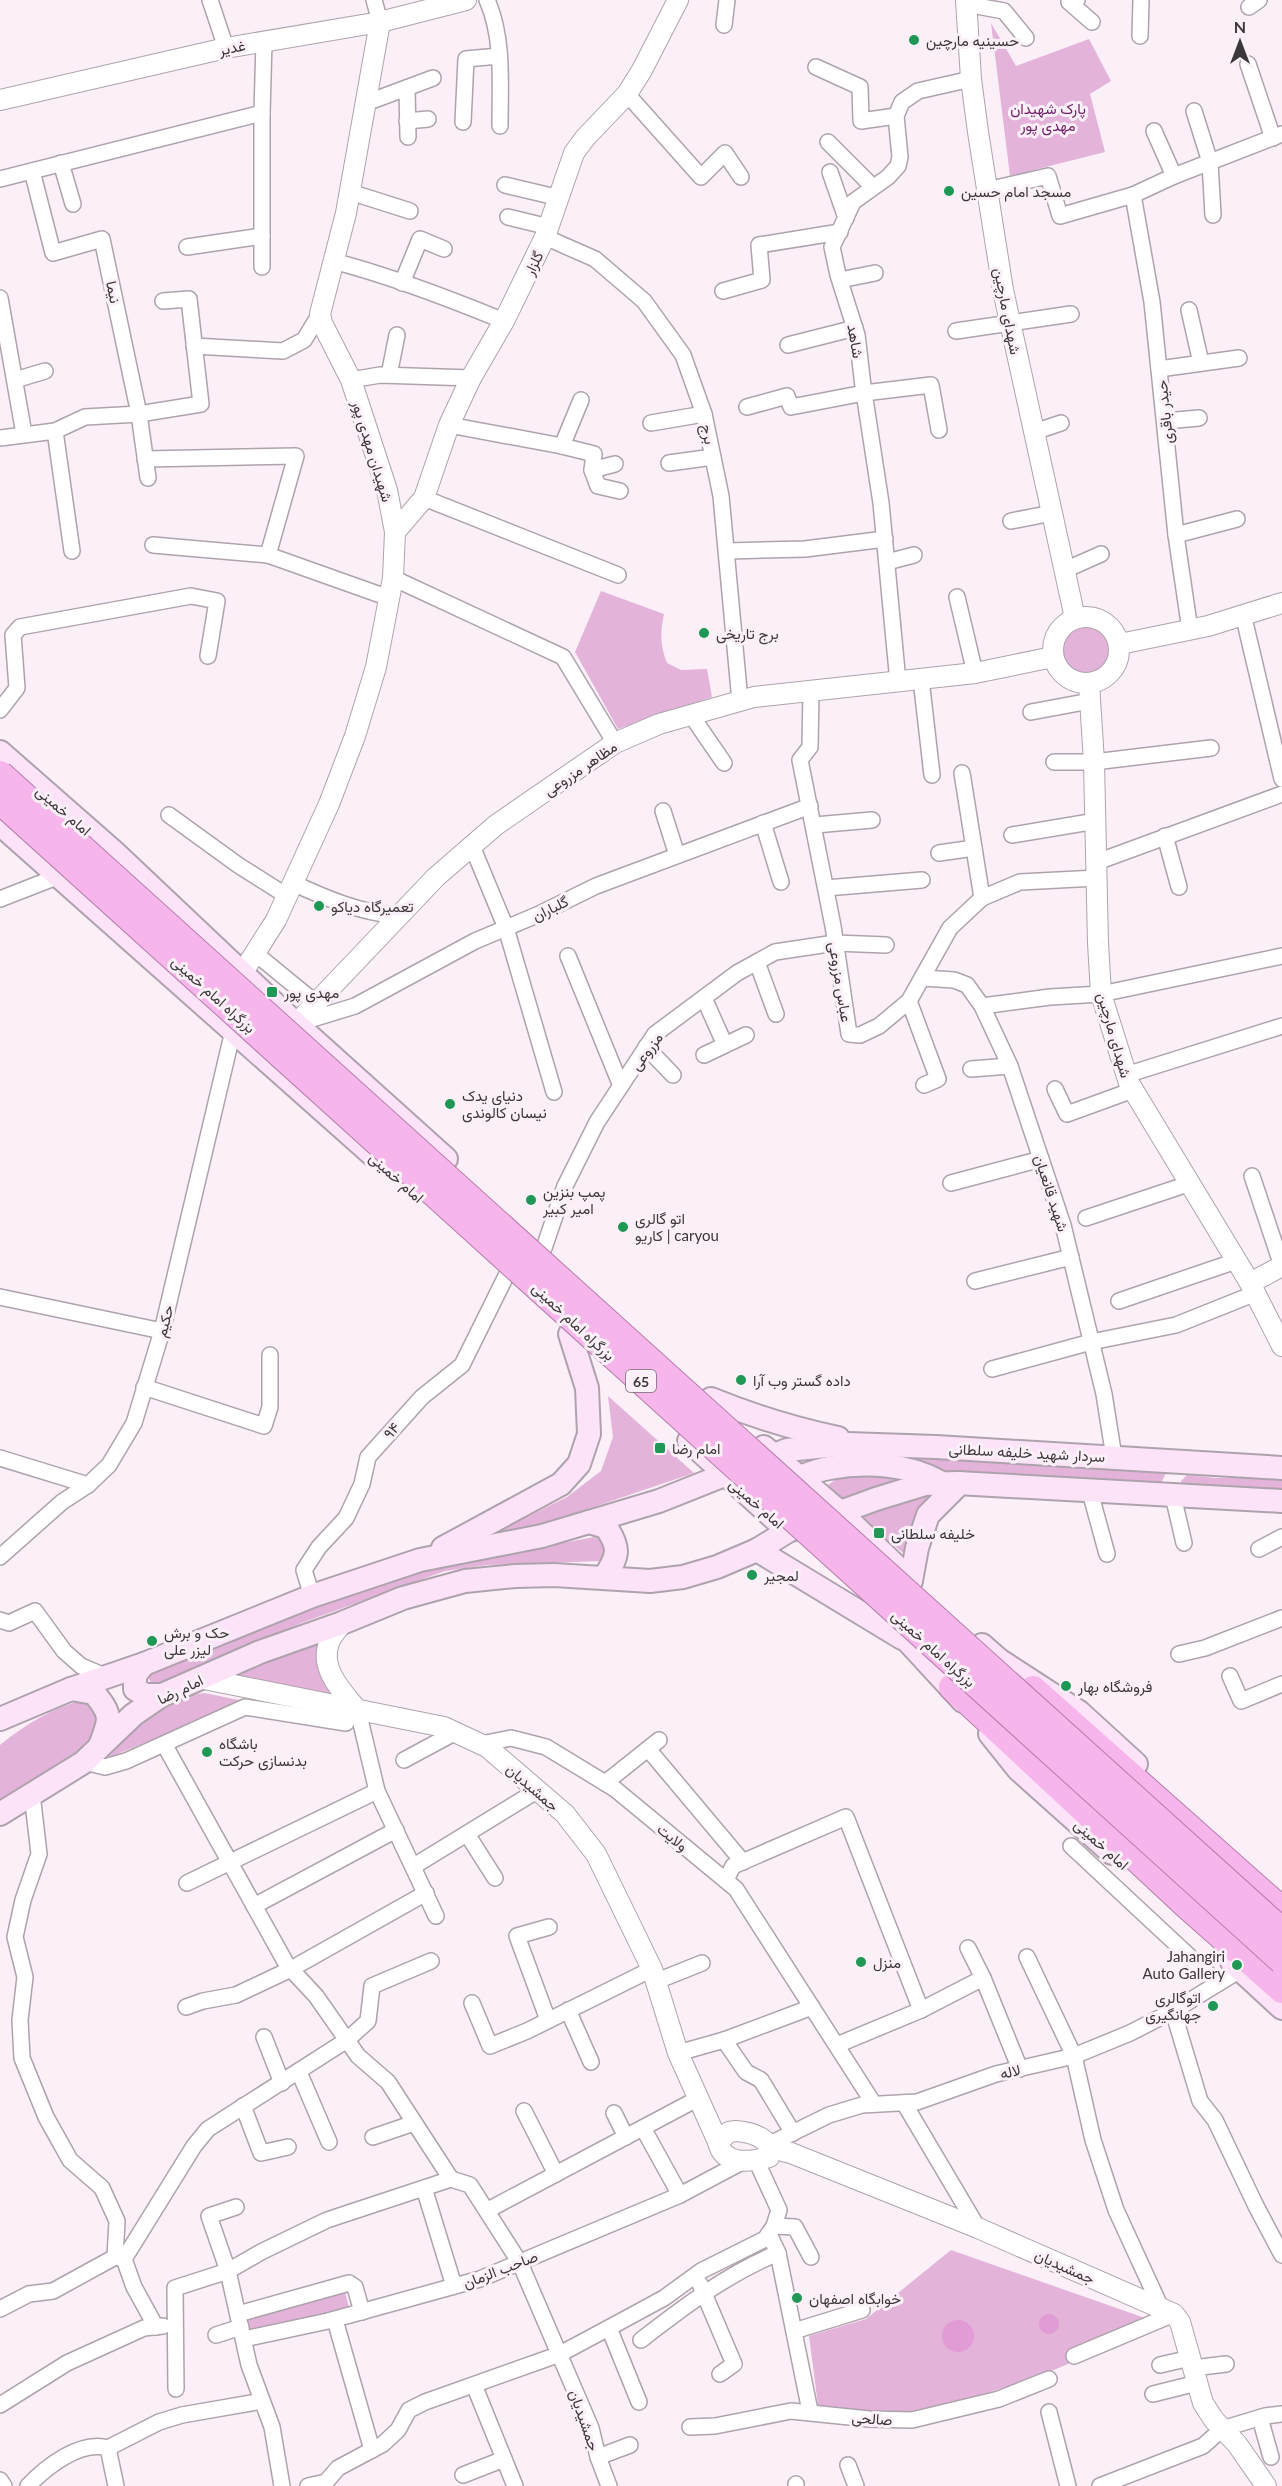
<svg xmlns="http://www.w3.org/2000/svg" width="1282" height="2486" font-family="Lato,Vazirmatn,sans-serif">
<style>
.green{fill:#e3b3da}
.water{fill:#e19bd5}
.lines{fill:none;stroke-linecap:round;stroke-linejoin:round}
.minor-casing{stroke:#aea3ac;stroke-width:18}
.tertiary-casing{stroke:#aea3ac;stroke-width:22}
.secondary-casing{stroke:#aea3ac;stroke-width:26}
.trunk-casing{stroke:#b47daa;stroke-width:28}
.minor{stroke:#fff;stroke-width:15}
.tertiary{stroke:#fff;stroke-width:20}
.secondary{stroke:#fce3f8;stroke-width:22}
.trunk{stroke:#f7b6eb;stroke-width:26}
.trunk-bridge-casing{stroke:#b47daa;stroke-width:28;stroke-linecap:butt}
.trunk-bridge{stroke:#f7b6eb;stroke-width:26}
.poi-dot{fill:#1e9854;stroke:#fbeff8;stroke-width:2}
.labels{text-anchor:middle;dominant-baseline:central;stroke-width:6;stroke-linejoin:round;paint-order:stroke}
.shield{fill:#fbeff8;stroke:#756e73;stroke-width:1.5}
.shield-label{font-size:14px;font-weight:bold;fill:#3b373a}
.poi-label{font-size:15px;fill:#3b373a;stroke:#fbeff8;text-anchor:start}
.street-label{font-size:15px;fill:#3b373a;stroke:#fbeff8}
.park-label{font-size:15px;fill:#722169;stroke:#fbeff8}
</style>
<rect width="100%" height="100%" fill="#fbeff8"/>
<g class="green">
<polygon points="991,23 1016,66 1089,39 1111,81 1090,94 1105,152 1010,176"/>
<path d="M 601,591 L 664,614 C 660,633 660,645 667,663 L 681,670 L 707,669 L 712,697 L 618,729 L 575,652 Z"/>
<circle cx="1087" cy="650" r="25"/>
<polygon points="608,1396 694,1473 514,1534 452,1548 521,1520 567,1497 601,1471 613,1437"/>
<polygon points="884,1453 1168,1469 1162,1481 1164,1491 985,1478 943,1471"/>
<polygon points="864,1474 915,1479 846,1503 828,1485 835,1480"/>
<polygon points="1187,1475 1216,1478 1282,1476 1282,1496 1183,1489 1181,1481"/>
<path d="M 941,1495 L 907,1556 L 860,1518 C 887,1506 911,1497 941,1495 Z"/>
<polygon points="594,1537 605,1541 609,1553 602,1561 487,1565 445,1571 304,1622 163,1683 152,1685 147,1675 154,1666 402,1574"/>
<polygon points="318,1638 318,1652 339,1698 231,1677"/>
<path d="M 204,1693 L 244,1701 L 108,1758 C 137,1725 159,1699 204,1693 Z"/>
<path d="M 86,1699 C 135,1734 21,1786 0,1801 L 0,1745 C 26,1724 52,1708 86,1699 Z"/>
<polygon points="951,2250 1145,2318 1068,2364 1030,2380 966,2399 907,2412 863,2412 818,2405 809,2336 866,2319"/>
<polygon points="345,2292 349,2308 248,2332 244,2316"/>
</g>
<g class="water">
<circle cx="1049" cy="2324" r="10"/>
<circle cx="958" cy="2336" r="16"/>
</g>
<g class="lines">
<g class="minor-casing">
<g id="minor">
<polyline points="210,0 226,48"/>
<polyline points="374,0 380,22"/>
<path d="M 487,0 C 504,38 500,85 500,126"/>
<polyline points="1077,0 1069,2 1092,22"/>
<polyline points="966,4 1004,11 1026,38"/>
<polyline points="1249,7 1259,0"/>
<polyline points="724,25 727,0"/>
<polyline points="1140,36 1141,0"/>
<polyline points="1248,64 1273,138"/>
<polyline points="816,67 860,87 861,121 896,116"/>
<polyline points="407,88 408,137"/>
<polyline points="627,94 701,177 725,153 741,177"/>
<polyline points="366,103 433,78"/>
<polyline points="1194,111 1210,162 1213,215"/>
<polyline points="407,121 428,119"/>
<polyline points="463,122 466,59 499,56"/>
<polyline points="1154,131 1174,176"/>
<polyline points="828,142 872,186"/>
<polyline points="61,163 73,204"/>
<polyline points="32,171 53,253 102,239 139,414 148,478"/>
<polyline points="830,172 846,218"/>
<polyline points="0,179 262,113"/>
<polyline points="505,185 560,198"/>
<polyline points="987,190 1048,176 1060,216 1133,195 1174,176 1282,134"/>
<polyline points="350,192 410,211"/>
<polyline points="1133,195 1152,302 1176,535 1190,630"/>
<polyline points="508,217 549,227"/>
<polyline points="545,237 595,259 644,301 683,355 704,414 721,496 740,701"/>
<polyline points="187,247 262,236"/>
<path d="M 333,261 C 391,276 448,298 504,321"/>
<polyline points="262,267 262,113 264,41"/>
<polyline points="840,280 875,273"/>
<polyline points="402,283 420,239 444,249"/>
<polyline points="723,291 762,280 759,245 840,232"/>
<polyline points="0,298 24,434"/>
<polyline points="1189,310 1201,363"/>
<polyline points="956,331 1071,314"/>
<polyline points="788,345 855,328"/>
<polyline points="194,346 283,351 304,340 320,314"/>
<polyline points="1159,369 1239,358"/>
<polyline points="389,375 397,335"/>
<polyline points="15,380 45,371"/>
<polyline points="351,380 380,375 471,378"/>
<polyline points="747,407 787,396 791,407 864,393 931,385 939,430"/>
<polyline points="1165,421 1199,418"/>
<polyline points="651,423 704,414"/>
<polyline points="449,425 562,446 594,454 592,470 598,486 620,491"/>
<polyline points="55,431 72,551"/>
<polyline points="1034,432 1061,423"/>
<polyline points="0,438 55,431 85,417 139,414 201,404 189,299 163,301"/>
<polyline points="562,446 581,400"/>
<polyline points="145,459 296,456 268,555"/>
<polyline points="669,463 713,457"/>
<polyline points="592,470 615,464"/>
<polyline points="424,498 618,575"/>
<polyline points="1011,521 1052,513"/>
<polyline points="1176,535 1237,519"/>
<polyline points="153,545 268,555 389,598"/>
<polyline points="728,551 805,549 885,539"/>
<polyline points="887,562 914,555"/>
<polyline points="1065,570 1101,554"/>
<polyline points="393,578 563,657 615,743"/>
<polyline points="957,597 975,673"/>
<polyline points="1243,614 1282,779"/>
<polyline points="921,679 932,775"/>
<polyline points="898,682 881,503 863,386 857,335 838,275 832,247 853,202 888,177 898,166 900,157 896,116 902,102 918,91 971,79"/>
<polyline points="811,691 810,747 800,760 833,926 849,1034 860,1035 879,1026 909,1001 950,928 982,898 1020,882 1097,878"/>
<polyline points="0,710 17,688 13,635 20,627 191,596 217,601 208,656"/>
<polyline points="1031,712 1090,701"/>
<polyline points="691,715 724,763"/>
<polyline points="1054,762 1094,762 1211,748"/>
<polyline points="962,773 982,898"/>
<polyline points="663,811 677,855"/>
<polyline points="169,815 238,865 287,896"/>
<polyline points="763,823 781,882"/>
<polyline points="815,825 872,820"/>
<polyline points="1012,835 1096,821"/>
<polyline points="1165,836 1179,887"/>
<polyline points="472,846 506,928 554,1092"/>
<polyline points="939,853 974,848"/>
<polyline points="1097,862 1282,794"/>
<path d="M 293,883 C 327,899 359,912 397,916"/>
<polyline points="826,888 922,880"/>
<polyline points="0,899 59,876"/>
<polyline points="256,954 317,1004"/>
<polyline points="568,956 621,1086"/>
<polyline points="757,962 776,1014"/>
<polyline points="922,978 954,980 967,985 982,1006 1010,1066 1063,1225 1104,1394 1114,1457"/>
<polyline points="704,998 725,1045"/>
<polyline points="909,1001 938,1079 924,1085"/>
<polyline points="982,1006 1050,997 1101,994 1282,956"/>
<polyline points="296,1024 355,1006 475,941 537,915 596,886 810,806"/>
<polyline points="646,1047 673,1075"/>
<polyline points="704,1055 746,1035"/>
<polyline points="971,1069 1010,1066"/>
<polyline points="1126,1075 1282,1026"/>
<polyline points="1055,1089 1067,1114 1133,1090"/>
<polyline points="1252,1176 1282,1266"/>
<polyline points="951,1183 1041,1159"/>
<polyline points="1086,1218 1191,1183"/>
<polyline points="544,1248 565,1186 597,1122 655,1034 737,973 775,952 835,943 886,945"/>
<polyline points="975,1281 1071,1257"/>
<polyline points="0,1297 162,1331"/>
<polyline points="1119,1301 1236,1261"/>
<polyline points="992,1369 1091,1342 1176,1325 1256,1293"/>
<polyline points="144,1387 264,1426 270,1407 270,1355"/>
<polyline points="0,1458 88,1485"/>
<polyline points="1090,1492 1107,1554"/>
<polyline points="1173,1496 1184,1543"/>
<polyline points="1259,1549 1282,1537"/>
<polyline points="0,1557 62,1502 88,1485 109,1465 134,1423 162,1331 233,1031"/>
<polyline points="312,1596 304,1570 319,1547 346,1518 362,1484 368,1457 422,1397 462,1365 506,1276"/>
<polyline points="0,1620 9,1623 35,1611 64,1651 81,1666 107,1677"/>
<polyline points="1179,1654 1205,1648 1282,1618"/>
<polyline points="1230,1676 1241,1701 1282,1684"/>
<polyline points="358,1711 377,1791 436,1916"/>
<polyline points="164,1744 287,1965 316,1996 358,2056 388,2082 451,2179"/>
<polyline points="481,1744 511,1738 546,1747 615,1789 736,1889 874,2104"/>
<polyline points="648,1749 743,1862"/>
<polyline points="404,1760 456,1732"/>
<polyline points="84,1762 105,1767 126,1761 245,1707 346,1723"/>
<polyline points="605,1783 659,1740"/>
<polyline points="32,1794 39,1854 23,1900 15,1937 25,1977 20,2020 22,2058 46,2117 70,2160 102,2188 117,2221 115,2257"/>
<polyline points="467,1834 495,1878"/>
<polyline points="1071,1846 1218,1983"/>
<polyline points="414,1866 538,1790"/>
<polyline points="726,1880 733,1866 846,1817 921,2010"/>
<polyline points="187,1883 377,1791"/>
<polyline points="254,1906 396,1830"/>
<polyline points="968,1948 983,1978 1020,2069"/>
<polyline points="1027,1957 1074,2056 1093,2140 1116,2210 1161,2308"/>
<polyline points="657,1981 702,1963"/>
<polyline points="472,2003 490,2046 527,2031 652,1969"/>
<polyline points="186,2007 203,2001 236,1995 291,1969 426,1893"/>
<polyline points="568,2010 591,2062"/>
<polyline points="1173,2011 1200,2101 1215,2120 1256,2206 1282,2255"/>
<polyline points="548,2020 517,1936 549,1927"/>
<polyline points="264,2037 282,2083"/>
<polyline points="724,2040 746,2072 761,2080 793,2133"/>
<polyline points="837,2045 921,2010 983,1978"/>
<polyline points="678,2053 724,2040 812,2007"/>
<polyline points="299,2072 329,2142"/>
<polyline points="904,2103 978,2228"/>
<polyline points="243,2106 261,2153 288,2147"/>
<polyline points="524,2111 556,2174"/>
<polyline points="614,2113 626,2137"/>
<polyline points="643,2128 680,2195"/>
<polyline points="373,2137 414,2123"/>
<polyline points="770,2144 829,2115 862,2105 917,2102 996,2074 1074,2056 1130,2033 1173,2011 1240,1970"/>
<polyline points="451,2179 470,2185 520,2263 591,2428 598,2457 609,2486"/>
<polyline points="424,2188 454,2286"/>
<polyline points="236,2207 209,2216 228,2271 249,2365 272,2427 282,2486"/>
<polyline points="488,2210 697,2099"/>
<polyline points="774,2226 795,2227 811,2257"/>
<polyline points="769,2234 778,2253 810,2411"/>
<polyline points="124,2259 194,2146 208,2129 347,2040 368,2021 372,1986 431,1961"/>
<polyline points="700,2284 734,2364 720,2374"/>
<polyline points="0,2309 29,2294 53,2291 115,2257 124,2259 134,2287 156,2327"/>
<polyline points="238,2314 349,2283 355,2287 362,2312"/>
<polyline points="335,2320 372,2450"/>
<polyline points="609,2328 639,2402"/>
<polyline points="794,2331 862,2310"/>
<polyline points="216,2335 241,2327"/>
<polyline points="244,2339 328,2321 480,2279 680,2195 744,2161"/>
<path d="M 641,2340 C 685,2306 727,2274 778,2253"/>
<polyline points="1074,2356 1174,2314"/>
<polyline points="1160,2365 1190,2358"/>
<polyline points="1193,2368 1226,2364"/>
<polyline points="474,2385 515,2486"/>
<polyline points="176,2389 175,2288 228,2271 261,2252 327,2220 451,2179"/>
<polyline points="1153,2394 1197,2383"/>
<polyline points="0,2405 67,2363 144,2328 163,2326"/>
<polyline points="1049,2412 1068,2486"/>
<polyline points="1260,2418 1271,2457"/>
<polyline points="690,2427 715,2426 791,2411 869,2419 912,2420 999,2399 1049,2379"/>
<polyline points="108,2448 159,2422 182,2415 262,2401"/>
<polyline points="598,2457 630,2445"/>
<polyline points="848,2465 856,2486"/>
<polyline points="463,2475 504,2459"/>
<polyline points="0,2480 4,2486"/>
<polyline points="796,2484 796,2486"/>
<path d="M 28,2486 C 46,2467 80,2440 108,2448 L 116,2486"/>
<polyline points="308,2486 326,2482 338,2468 383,2444 398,2430 409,2410 425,2402 560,2354 616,2324 664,2298 701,2271 765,2239 774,2226 779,2210 756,2160"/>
<polyline points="1100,2486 1203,2446 1222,2429 1265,2416 1282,2414"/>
</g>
</g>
<g class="tertiary-casing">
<g id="tertiary">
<polyline points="966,0 971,79 978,132 1003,290 1075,618"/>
<polyline points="0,100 226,48 380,22 466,0"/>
<polyline points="395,532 424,498 449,425 471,378 504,321 545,237 574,153 585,138 627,94 642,70 678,0"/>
<circle cx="1086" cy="650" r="33"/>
<polyline points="1120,644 1208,626 1282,603"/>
<polyline points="1089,683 1094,762 1098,943 1101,994 1129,1083 1250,1283 1282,1346"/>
<polyline points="243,972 276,920 329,804 355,736 376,667 393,578 395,532 387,490 351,380 322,323 320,314 346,213 380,22"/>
<polyline points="296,1024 436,877 496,825 615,743 659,724 754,697 975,673 1053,657"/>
<polyline points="1250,1283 1282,1266"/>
<path d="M 342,1623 C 338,1629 331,1636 329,1643 C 319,1669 343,1692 358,1711"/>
<polyline points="199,1678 444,1727 487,1747 565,1814 596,1854 652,1969 678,2053 718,2142"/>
<path d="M 736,2131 C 749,2132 764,2136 771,2148 L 769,2157 C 750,2162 723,2166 718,2142 L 729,2132 Z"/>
<polyline points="771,2148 791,2153 978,2228 1174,2314 1180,2322 1203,2403 1214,2420 1237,2444 1266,2486"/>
</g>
</g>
<g class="secondary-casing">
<g id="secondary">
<polyline points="0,752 114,852 296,1024 446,1159"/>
<polyline points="0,824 373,1155"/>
<path d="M 711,1399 C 753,1416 794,1429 838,1438"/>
<polyline points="689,1441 776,1520"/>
<polyline points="764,1447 841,1513 900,1570"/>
<path d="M 789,1481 C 803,1476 816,1470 830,1468 C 866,1461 908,1464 940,1482"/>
<path d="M 589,1522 L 606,1527 C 621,1549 618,1556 604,1578"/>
<polyline points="443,1548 561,1484 579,1464 589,1434 587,1388 570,1334"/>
<polyline points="757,1550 902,1638"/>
<polyline points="911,1581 917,1548 928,1515 960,1483"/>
<polyline points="892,1624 963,1701"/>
<polyline points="982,1645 999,1660 1079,1712 1136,1764"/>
<polyline points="144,1664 135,1675 135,1689 145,1695 162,1695"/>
<polyline points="71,1689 144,1664 312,1596 420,1560 542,1536 589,1522 659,1501 787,1450 848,1444 936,1447 1282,1468"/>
<path d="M 0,1719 L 71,1689 L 94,1693 C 113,1716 110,1719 100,1746"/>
<polyline points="990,1734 1018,1769 1112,1853"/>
<polyline points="0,1814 84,1762 133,1715 162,1695 260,1652 342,1623 403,1598 465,1581 515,1576 554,1575 650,1581 683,1577 717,1567 757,1550 788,1531 876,1499 925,1484 957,1483 1282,1501"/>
<polyline points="1232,1962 1282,2008"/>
</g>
</g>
<g class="trunk-casing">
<g id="trunk">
<polyline points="952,1687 1186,1905 1282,1990"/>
<polyline points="1033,1689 1282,1910"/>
</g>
</g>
<use href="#minor" class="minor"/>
<use href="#tertiary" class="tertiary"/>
<use href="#secondary" class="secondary"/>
<use href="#trunk" class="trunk"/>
<g class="trunk-bridge-casing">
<g id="trunk-bridge">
<polyline points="0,774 1282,1931"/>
<path d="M 0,801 C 428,1187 854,1576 1282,1961"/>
</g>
</g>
<use href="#trunk-bridge" class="trunk-bridge"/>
</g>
<g class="poi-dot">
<circle cx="914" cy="40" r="6"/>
<circle cx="949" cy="191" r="6"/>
<circle cx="704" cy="633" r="6"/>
<circle cx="319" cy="906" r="6"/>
<rect x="266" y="986" width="12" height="12" rx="3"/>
<circle cx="450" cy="1104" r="6"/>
<circle cx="531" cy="1200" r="6"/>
<circle cx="623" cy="1227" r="6"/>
<circle cx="741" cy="1380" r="6"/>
<rect x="654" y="1442" width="12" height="12" rx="3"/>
<rect x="873" y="1527" width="12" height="12" rx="3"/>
<circle cx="752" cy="1575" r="6"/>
<circle cx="152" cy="1641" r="6"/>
<circle cx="1066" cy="1686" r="6"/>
<circle cx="207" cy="1752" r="6"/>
<circle cx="861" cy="1962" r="6"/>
<circle cx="1237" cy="1965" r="6"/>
<circle cx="1213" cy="2006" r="6"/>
<circle cx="797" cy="2298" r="6"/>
</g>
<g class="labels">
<rect class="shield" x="626" y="1370" width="30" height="22" rx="4.5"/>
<g class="shield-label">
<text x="641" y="1381">65</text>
</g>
<g class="poi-label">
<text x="926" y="40">حسینیه مارچین</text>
<text x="961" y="191">مسجد امام حسین</text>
<text x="716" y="633">برج تاریخی</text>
<text x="331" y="906">تعمیرگاه دیاکو</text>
<text x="284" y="992">مهدی پور</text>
<text x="462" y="1095">دنیای یدک<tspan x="462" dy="17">نیسان کالوندی</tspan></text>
<text x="543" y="1191">پمپ بنزین<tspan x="543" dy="17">امیر کبیر</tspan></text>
<text x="635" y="1218">اتو گالری<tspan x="635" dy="17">کاریو | caryou</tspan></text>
<text x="753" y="1380">داده گستر وب آرا</text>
<text x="672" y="1448">امام رضا</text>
<text x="891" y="1533">خلیفه سلطانی</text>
<text x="764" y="1575">لمجیر</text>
<text x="164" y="1632">حک و برش<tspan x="164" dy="17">لیزر علی</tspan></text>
<text x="1078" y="1686">فروشگاه بهار</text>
<text x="219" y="1743">باشگاه<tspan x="219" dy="17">بدنسازی حرکت</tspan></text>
<text x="1225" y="1956" text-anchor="end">Jahangiri<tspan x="1225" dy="17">Auto Gallery</tspan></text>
<text x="873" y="1962">منزل</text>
<text x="1201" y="1997" text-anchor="end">اتوگالری<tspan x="1201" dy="17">جهانگیری</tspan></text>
<text x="809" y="2298">خوابگاه اصفهان</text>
</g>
<g class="street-label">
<text transform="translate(232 47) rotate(-11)">غدیر</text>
<text transform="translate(533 263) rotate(-64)">گلزار</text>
<text transform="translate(114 292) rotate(78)">نیما</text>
<text transform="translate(1008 311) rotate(79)">شهدای مارچین</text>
<text transform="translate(856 341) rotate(80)">شاهد</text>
<text transform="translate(1164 412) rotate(-96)">حیدر باقری</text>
<text transform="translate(709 434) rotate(79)">برج</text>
<text transform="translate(373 451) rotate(73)">شهیدان مهدی پور</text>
<text transform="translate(580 768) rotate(-34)">مظاهر مزروعی</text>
<text transform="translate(64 810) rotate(41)">امام خمینی</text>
<text transform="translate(550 908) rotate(-26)">گلباران</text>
<text transform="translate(841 982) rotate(81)">عباس مزروعی</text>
<text transform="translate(214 994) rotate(42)">بزرگراه امام خمینی</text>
<text transform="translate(1115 1035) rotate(74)">شهدای مارچین</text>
<text transform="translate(646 1051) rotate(-53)">مزروعی</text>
<text transform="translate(397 1177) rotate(42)">امام خمینی</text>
<text transform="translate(1052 1193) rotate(72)">شهید قانعیان</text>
<text transform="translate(164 1321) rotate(-76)">حکیم</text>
<text transform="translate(574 1321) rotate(43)">بزرگراه امام خمینی</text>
<text transform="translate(391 1430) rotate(-48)">۹۴</text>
<text transform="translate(1027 1452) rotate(3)">سردار شهید خلیفه سلطانی</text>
<text transform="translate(757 1503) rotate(41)">امام خمینی</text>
<text transform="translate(934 1648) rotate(42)">بزرگراه امام خمینی</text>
<text transform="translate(180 1689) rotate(-26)">امام رضا</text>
<text transform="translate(533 1787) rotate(41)">جمشیدیان</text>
<text transform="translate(673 1837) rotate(39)">ولایت</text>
<text transform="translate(1102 1844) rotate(42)">امام خمینی</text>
<text transform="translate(1010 2071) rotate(-14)">لاله</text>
<text transform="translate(1065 2266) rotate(24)">جمشیدیان</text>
<text transform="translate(500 2269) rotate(-21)">صاحب الزمان</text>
<text transform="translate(872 2418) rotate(4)">صالحی</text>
<text transform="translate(585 2420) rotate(71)">جمشیدیان</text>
</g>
<g class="park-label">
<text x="1048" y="108">پارک شهیدان<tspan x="1048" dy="17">مهدی پور</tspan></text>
</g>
</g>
<g transform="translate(1240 42)" stroke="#fbeff8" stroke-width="4.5" paint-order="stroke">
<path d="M0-4.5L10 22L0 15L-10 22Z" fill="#3b373a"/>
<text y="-9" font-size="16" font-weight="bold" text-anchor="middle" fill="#3b373a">N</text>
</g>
</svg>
